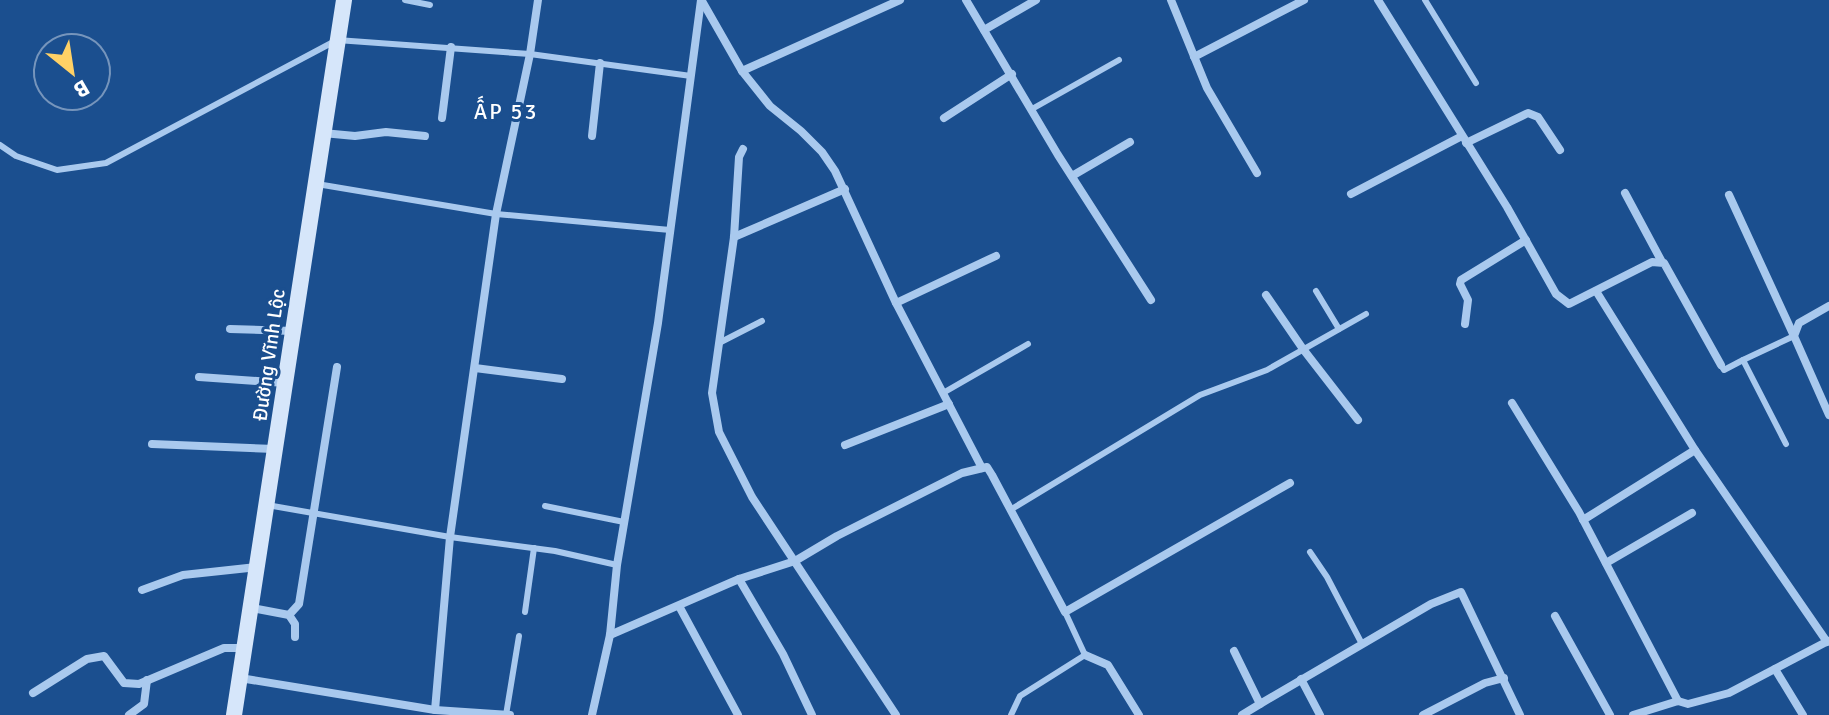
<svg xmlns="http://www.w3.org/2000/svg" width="1829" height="715" font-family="Signika,sans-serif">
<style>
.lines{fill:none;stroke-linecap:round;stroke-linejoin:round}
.service{stroke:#a9c9ee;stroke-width:6}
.minor{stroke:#a9c9ee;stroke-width:8}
.secondary{stroke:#d6e6fa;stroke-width:16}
.labels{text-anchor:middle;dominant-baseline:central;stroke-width:6;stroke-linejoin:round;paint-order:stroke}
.street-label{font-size:20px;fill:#fff;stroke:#1b4f8f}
.neighbourhood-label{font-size:22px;letter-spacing:2px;fill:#fff;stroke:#1b4f8f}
</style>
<rect width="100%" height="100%" fill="#1b4f8f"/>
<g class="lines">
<g class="service">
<polyline points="405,0 430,5"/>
<polyline points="1425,0 1476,83"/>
<polyline points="1032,109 1119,60"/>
<polyline points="0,145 16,156 57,170 106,163 337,40 530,54 691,76"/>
<polyline points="317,184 496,214 670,230"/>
<polyline points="1316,291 1339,329"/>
<polyline points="719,343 762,321"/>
<polyline points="1721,365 1724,370 1743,360"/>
<polyline points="943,393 1028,344"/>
<polyline points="1786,444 1743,360 1794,336"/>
<polyline points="267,505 450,537 555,551 617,565"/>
<polyline points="545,506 624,522"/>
<polyline points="1010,510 1200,395 1267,370 1366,314"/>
<polyline points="1310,552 1327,577 1362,644"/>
<polyline points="525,612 534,548"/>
<polyline points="506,715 519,636"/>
<polyline points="1011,715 1020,696 1085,655 1065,612"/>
</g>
<g class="minor">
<polyline points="966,0 1058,155 1151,300"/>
<polyline points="1171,0 1207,88 1257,173"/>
<polyline points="1378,0 1507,207 1556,294 1569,304 1652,262 1664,263 1721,365"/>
<polyline points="702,1 742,71 770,106 801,131 822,152 835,171 896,303 982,468"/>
<polyline points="984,30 1036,0"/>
<polyline points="1194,57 1304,0"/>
<polyline points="742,71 900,0"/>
<polyline points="442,118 451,47"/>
<polyline points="944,118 1012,74"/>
<polyline points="323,133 355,136 386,132 425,136"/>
<polyline points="592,136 600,63"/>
<polyline points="1466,143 1528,113 1538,117 1560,150"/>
<polyline points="743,149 739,157 734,237 712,393 719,432 752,497 896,715"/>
<polyline points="1072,176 1130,142"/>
<polyline points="1625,193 1662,262"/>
<polyline points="1351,194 1462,136"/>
<polyline points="1729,195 1794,336"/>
<polyline points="734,237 845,189"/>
<polyline points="1596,291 1695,450"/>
<polyline points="1266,295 1303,349 1358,420"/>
<polyline points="896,303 996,256"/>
<polyline points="1829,306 1799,323 1794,336 1829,415"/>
<polyline points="1465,324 1468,300 1460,284 1461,280 1526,240"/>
<polyline points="230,329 293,331"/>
<polyline points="475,368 562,379"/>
<polyline points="199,377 285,383"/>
<polyline points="1512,403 1579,512 1678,701"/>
<polyline points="152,444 275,449"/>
<polyline points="845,445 949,404"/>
<polyline points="1583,520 1695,450 1827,642"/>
<polyline points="1606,563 1692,513"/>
<polyline points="739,579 783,654 812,715"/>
<polyline points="142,590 183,575 257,567"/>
<polyline points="679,606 738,715"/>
<polyline points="252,608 289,615 295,624 295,637"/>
<polyline points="289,615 299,604 337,367"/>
<polyline points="1555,616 1610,715"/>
<polyline points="610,635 739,579 795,561 837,536 962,473 987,467 992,475 1065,612 1290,483"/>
<polyline points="1234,651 1260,704 1431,604 1461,592 1520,715"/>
<polyline points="1085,655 1108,665 1139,715"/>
<polyline points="1775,669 1803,715"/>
<polyline points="240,678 435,710 510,715"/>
<polyline points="1301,679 1320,715"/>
<polyline points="33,693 87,659 104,656 124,683 139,684 224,648 244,648"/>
<polyline points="435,710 450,537 496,214 530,54 538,0"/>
<polyline points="129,715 144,704 147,680"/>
<polyline points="592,715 610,635 617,565 658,323 701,0"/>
<polyline points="1242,715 1260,704"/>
<polyline points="1423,715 1485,683 1504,678"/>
<polyline points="1633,715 1678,701 1688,704 1729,693 1828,641"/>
</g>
<polyline class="secondary" points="234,715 344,0"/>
</g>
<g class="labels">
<g class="street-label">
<text transform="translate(269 355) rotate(-82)">Đường Vĩnh Lộc</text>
</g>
<g class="neighbourhood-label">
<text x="506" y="111">ẤP 53</text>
</g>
</g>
<g transform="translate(72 72) rotate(150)"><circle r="38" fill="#1b4f8f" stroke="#7695bc" stroke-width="2"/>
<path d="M0-6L14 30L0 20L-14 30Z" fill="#ffd166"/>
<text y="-12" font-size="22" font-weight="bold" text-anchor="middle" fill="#ffffff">B</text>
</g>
</svg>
